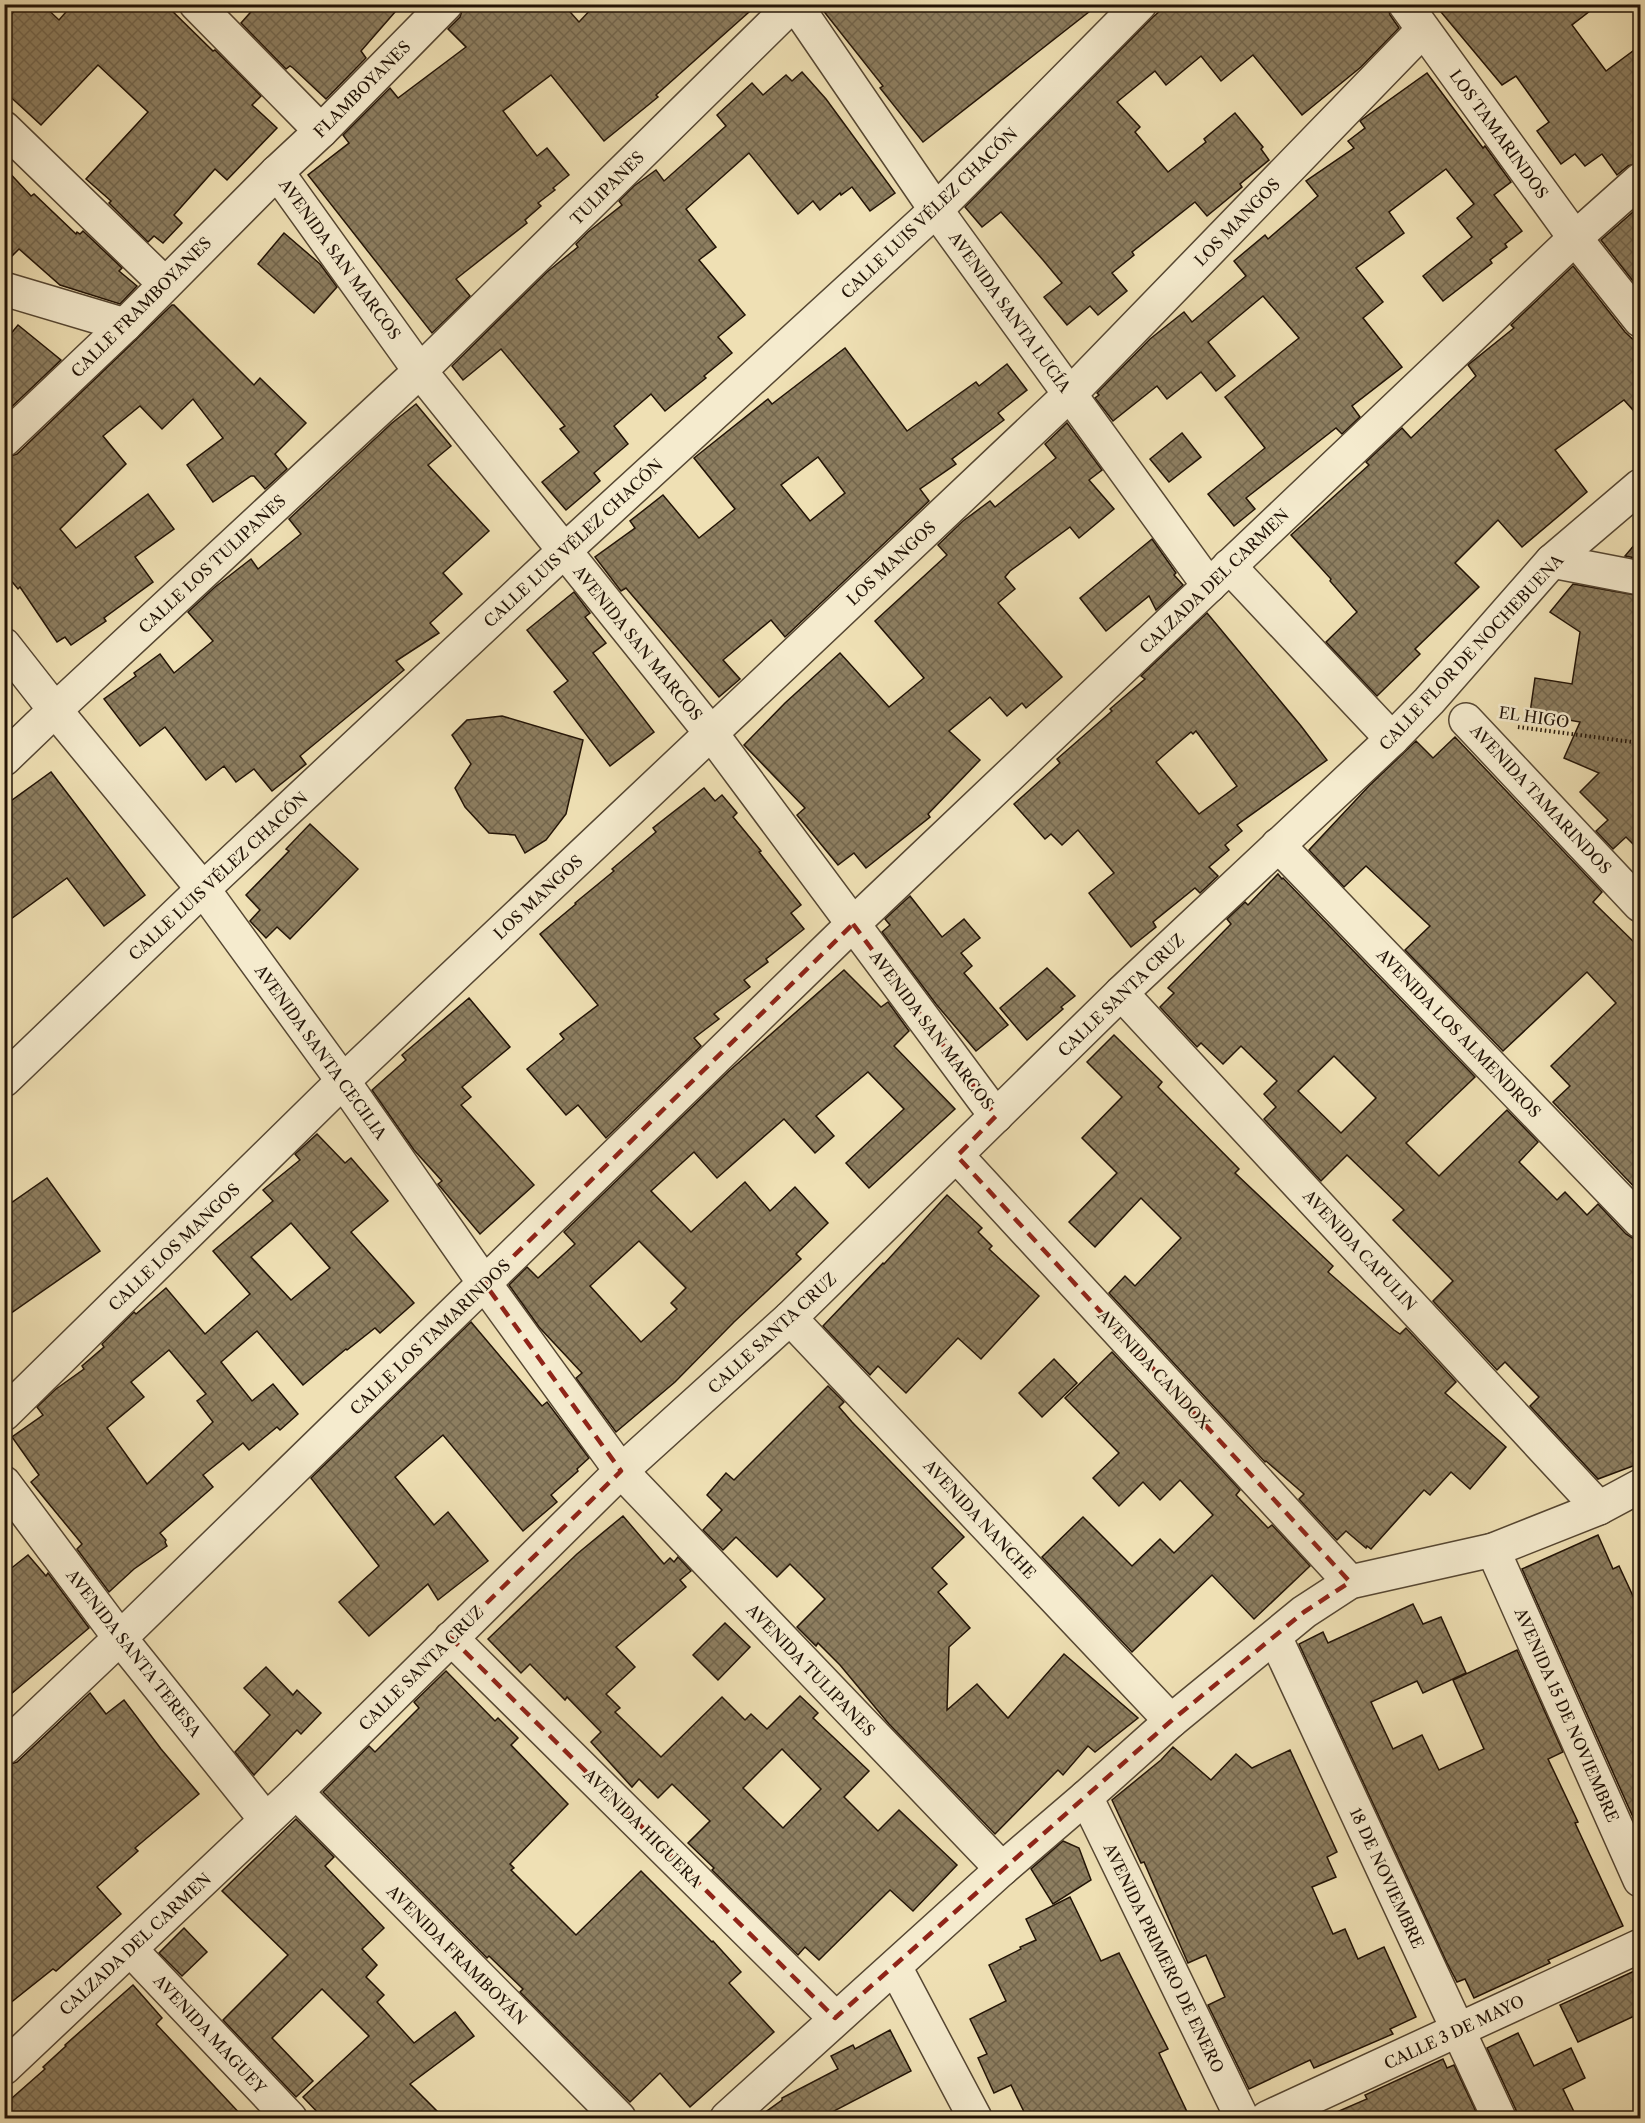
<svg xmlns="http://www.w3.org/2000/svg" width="1645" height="2123" font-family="'Libre Caslon Text',serif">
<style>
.building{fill:url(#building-cross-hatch);stroke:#221306;stroke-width:1.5;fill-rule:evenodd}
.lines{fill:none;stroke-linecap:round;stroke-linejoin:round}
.minor-casing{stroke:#554632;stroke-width:36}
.tertiary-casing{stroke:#554632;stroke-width:36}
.path{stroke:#221306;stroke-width:4;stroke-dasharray:1.5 3;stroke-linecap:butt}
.minor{stroke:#f5ebce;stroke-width:33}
.tertiary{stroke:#f5ebce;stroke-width:33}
.marked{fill:none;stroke:#8f2418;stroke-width:4.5;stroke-dasharray:12 8;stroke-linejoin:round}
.labels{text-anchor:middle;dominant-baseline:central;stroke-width:5;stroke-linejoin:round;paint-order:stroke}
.street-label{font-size:16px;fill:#221306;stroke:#f5ebce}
</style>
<defs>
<pattern id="building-cross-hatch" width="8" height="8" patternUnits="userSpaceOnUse" patternTransform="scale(1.5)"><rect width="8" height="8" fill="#8d7e60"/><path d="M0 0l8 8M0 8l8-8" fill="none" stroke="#73664d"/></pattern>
</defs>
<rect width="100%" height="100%" fill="#efe0b4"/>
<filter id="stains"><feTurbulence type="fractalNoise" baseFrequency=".00333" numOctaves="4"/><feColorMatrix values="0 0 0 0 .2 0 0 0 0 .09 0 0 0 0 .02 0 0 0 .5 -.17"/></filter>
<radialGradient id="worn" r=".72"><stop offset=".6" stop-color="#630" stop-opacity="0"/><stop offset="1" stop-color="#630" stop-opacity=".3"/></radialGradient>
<g class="building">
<polygon points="21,4 42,4 59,20 73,4 165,4 213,51 215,50 261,96 252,105 277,128 227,180 215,169 174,215 182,223 163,243 154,236 148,242 109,203 111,201 86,179 148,112 98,65 41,125 4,91 4,22"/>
<polygon points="258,4 402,4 361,51 366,58 326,99 293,68 290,66 286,69 241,23"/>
<polygon points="464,4 563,4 579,22 596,4 758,4 656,95 658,97 604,141 551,75 503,111 537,156 547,148 569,175 553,188 555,190 538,203 541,206 525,220 527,223 456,279 470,296 432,333 308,175 349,143 343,135 390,88 398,98 466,47 448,29 460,17"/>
<polygon points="818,4 1099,4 923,142 880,88 883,86"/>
<polygon points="1168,4 1387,4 1390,15 1399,28 1361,67 1302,115 1253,55 1221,81 1201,56 1166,85 1155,71 1117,102 1140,127 1135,132 1168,172 1206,142 1204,139 1235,113 1263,147 1261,149 1269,160 1240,184 1242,187 1207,216 1195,202 1132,252 1134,255 1112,273 1127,291 1098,315 1090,306 1067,325 1044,297 1062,283 1043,260 1001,212 982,227 965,207 1153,17"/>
<polygon points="1429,4 1599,4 1572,25 1606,71 1641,45 1641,162 1628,166 1617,175 1602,154 1585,166 1575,154 1561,164 1537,131 1549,122 1516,76 1502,85 1436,6 1432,9"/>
<polygon points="802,72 826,99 895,193 870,211 852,187 841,195 840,193 820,210 813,201 798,214 749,153 686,209 716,247 699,260 745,315 718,337 732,353 704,376 706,378 665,411 651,394 614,426 628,444 594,473 600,481 566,510 542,482 579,452 560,429 565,426 501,349 463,380 452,366 547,272 578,247 576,244 588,232 622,205 619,201 634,186 656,170 664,181 726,126 717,115 752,83 763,95 786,75 792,81"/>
<polygon points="1427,73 1483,148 1485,146 1511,182 1494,195 1522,231 1505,244 1507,247 1490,260 1492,263 1443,301 1423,276 1472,237 1457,218 1474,204 1446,169 1389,212 1404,233 1356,268 1383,302 1363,318 1402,367 1352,406 1360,417 1342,434 1336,428 1246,498 1255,509 1234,526 1208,494 1265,448 1225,397 1299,338 1263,296 1208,342 1235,376 1216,391 1201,372 1167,399 1157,386 1113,421 1095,398 1099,395 1097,393 1150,339 1184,312 1192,322 1246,276 1234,261 1265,235 1268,239 1318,196 1306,181 1354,148 1348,141 1365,128 1360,121"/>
<polygon points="4,167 31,196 34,194 76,234 77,232 80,234 83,231 122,268 119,271 137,286 120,304 60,285 19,249 4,264"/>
<polygon points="1641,205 1641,275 1633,281 1601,240"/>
<polygon points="284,233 320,264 337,287 314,313 258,264"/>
<polygon points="1573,266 1625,332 1641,347 1641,419 1624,400 1555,450 1587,492 1522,547 1498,520 1455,563 1479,587 1415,649 1420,654 1377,696 1326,642 1357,612 1330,581 1331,579 1291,535 1369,465 1366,462 1402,428 1411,438 1476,376 1468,365 1514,328 1511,325"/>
<polygon points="172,305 174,305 254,385 260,378 306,423 275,454 287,469 265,489 254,476 251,476 213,502 187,465 223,438 193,399 162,429 140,406 103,436 126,464 60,529 76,548 148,494 174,529 135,557 153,582 104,618 106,621 71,645 65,637 57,642 20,587 18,589 4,572 4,458 17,454"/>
<polygon points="18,325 61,360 4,414 4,342"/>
<path d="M 845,348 L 907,431 L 976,382 L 979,386 L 1007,364 L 1027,390 L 998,413 L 1004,420 L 952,459 L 956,464 L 920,489 L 929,501 L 785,637 L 771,620 L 723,660 L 740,679 L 719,697 L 626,588 L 621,591 L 595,557 L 635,528 L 630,521 L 663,495 L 699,538 L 735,509 L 694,458 L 768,399 L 772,404 ZM 818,457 L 845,493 L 810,521 L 781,485 Z"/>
<polygon points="416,404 451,446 428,465 489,531 443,573 462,594 430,623 439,633 396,661 404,670 300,756 306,764 272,791 254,769 236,782 224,766 206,780 165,727 140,746 104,699 136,676 134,673 160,654 174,673 213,641 188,612 215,587 251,559 258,569 301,534 289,519 392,423"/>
<polygon points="1067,423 1102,470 1089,480 1114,509 1079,538 1070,527 1010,571 1005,577 1015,589 998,603 1062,677 1026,708 1022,703 1007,716 990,697 949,731 980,760 928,814 930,817 866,868 854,853 838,865 797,815 805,808 744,745 785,703 840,653 889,707 924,678 875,621 947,555 938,545 963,521 990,501 995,507 1056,458 1045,444"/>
<polygon points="1182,433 1201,457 1169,482 1150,459"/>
<polygon points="1641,537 1641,559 1625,556"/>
<polygon points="1152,539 1176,573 1174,575 1183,585 1156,610 1149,596 1106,631 1080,598"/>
<polygon points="1573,584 1641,596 1641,852 1626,837 1613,849 1596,831 1608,820 1580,792 1599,773 1564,758 1580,722 1530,713 1535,678 1572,684 1580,632 1550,612"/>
<polygon points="574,592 590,613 585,617 606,643 593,653 654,732 610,766 554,692 568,681 527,630"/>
<path d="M 1207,613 L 1301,726 L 1327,760 L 1237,825 L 1242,831 L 1225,845 L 1229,850 L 1209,867 L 1218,876 L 1200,893 L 1195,888 L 1153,922 L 1156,927 L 1131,947 L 1089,893 L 1114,873 L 1078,830 L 1062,845 L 1051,834 L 1045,839 L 1014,804 L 1060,763 L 1057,759 L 1112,711 L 1110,709 L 1145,679 L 1141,676 ZM 1196,731 L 1237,786 L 1199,814 L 1156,762 L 1191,732 L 1193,734 Z"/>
<polygon points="502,716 583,740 566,814 546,840 525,853 515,835 489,833 465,807 455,788 471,764 452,735 467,720"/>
<polygon points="1455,737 1602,892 1593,902 1641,949 1641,1194 1553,1102 1570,1086 1551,1066 1616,1003 1587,972 1503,1051 1405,950 1430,926 1366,866 1344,887 1309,850 1369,786 1416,741 1433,758"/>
<polygon points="51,772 145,895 104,926 67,878 4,924 4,806"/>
<polygon points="704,788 715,801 722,795 737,813 733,817 761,851 759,852 801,905 791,913 804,929 766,959 768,962 744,980 750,987 714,1014 719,1019 694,1038 701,1046 606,1138 578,1105 566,1115 527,1069 564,1039 560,1034 598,1005 540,934 576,904 575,903 614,871 612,869 656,832 653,828"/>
<polygon points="310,824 358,869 290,939 277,927 266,938 250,921 260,910 246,895 289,851 286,849"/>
<path d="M 1278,874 L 1282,879 L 1283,878 L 1475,1077 L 1406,1143 L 1439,1176 L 1507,1110 L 1538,1142 L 1519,1162 L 1557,1200 L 1565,1192 L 1587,1215 L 1598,1204 L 1626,1234 L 1634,1239 L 1641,1239 L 1641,1463 L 1598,1479 L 1530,1406 L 1539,1397 L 1505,1362 L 1497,1370 L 1433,1301 L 1453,1281 L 1393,1220 L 1404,1210 L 1347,1155 L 1321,1181 L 1264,1119 L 1276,1107 L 1264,1094 L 1277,1081 L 1241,1046 L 1223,1064 L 1201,1043 L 1197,1047 L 1160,1007 L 1174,993 L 1168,988 L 1231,924 L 1227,919 L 1245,902 L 1248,905 ZM 1334,1056 L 1376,1098 L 1341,1133 L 1298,1091 Z"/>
<polygon points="910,896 942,937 964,919 980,938 961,953 972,966 964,973 1008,1025 976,1051 936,1004 882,932 890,925 885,919"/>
<polygon points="1047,968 1075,996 1061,1007 1063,1009 1027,1040 1000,1008"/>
<path d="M 844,970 L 881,1007 L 888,1002 L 909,1031 L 894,1046 L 955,1109 L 869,1188 L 846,1163 L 904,1109 L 868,1072 L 816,1116 L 834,1136 L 815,1153 L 784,1119 L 717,1178 L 694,1152 L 651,1191 L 691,1232 L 745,1182 L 770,1211 L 795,1187 L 828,1223 L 796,1254 L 801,1259 L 734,1322 L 675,1382 L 616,1432 L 576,1378 L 582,1373 L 539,1327 L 509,1285 L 527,1267 L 538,1278 L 575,1244 L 564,1232 L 729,1071 ZM 639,1241 L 686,1288 L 671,1303 L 677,1309 L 641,1342 L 590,1286 Z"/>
<polygon points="469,998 510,1047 462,1087 471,1097 461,1105 534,1185 480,1234 438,1184 442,1181 414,1150 372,1090 406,1060 402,1055"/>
<polygon points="1114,1035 1162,1082 1158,1087 1239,1169 1235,1173 1333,1266 1328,1272 1394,1330 1400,1334 1406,1328 1456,1382 1445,1393 1506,1447 1470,1489 1451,1472 1430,1495 1424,1490 1371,1549 1367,1546 1366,1548 1346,1531 1337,1540 1299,1499 1304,1494 1266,1461 1265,1462 1109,1293 1125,1276 1135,1286 1181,1238 1141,1198 1095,1247 1069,1222 1117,1173 1082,1138 1122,1097 1087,1062"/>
<path d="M 317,1134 L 345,1163 L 351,1158 L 388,1201 L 351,1232 L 414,1303 L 380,1333 L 375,1328 L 347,1350 L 346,1349 L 303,1385 L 257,1331 L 221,1362 L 252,1401 L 273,1384 L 298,1414 L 280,1430 L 277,1427 L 249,1450 L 243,1443 L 203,1475 L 213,1487 L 160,1533 L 166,1540 L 165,1542 L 167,1546 L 134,1569 L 109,1592 L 77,1549 L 82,1544 L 31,1482 L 39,1475 L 12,1437 L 43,1415 L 37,1407 L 56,1389 L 84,1369 L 82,1366 L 104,1347 L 102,1344 L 134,1312 L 136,1314 L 166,1288 L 205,1334 L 250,1294 L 213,1251 L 273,1201 L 263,1190 L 300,1160 L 295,1154 ZM 291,1223 L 330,1268 L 291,1300 L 251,1257 ZM 169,1350 L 206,1394 L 197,1401 L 213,1422 L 147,1484 L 107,1428 L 144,1397 L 131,1382 Z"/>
<polygon points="47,1178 100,1251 4,1318 4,1208"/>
<polygon points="947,1195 982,1228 978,1232 992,1246 989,1249 1039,1296 981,1359 958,1338 906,1393 878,1366 870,1375 823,1326 883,1263 884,1264"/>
<polygon points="471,1322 542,1406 547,1402 589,1458 577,1469 578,1471 551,1495 557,1502 523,1531 443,1435 395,1477 434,1525 448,1512 488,1561 438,1600 428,1584 369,1636 339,1602 379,1566 311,1478"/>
<polygon points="1112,1352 1240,1490 1236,1495 1268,1528 1272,1525 1310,1566 1254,1619 1212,1575 1132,1652 1042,1557 1083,1517 1132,1566 1160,1539 1174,1553 1213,1515 1180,1480 1160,1500 1143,1482 1119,1506 1093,1478 1119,1453 1065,1398"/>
<polygon points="1054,1359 1077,1383 1042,1417 1019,1393"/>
<polygon points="828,1386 844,1402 839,1407 852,1422 964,1537 932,1568 947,1584 938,1592 970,1628 949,1647 947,1710 977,1684 1008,1718 1064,1654 1138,1718 1095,1752 1088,1746 1063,1775 1058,1770 995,1834 889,1724 840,1665 818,1643 816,1646 797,1627 825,1599 790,1564 777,1577 736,1537 723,1550 703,1530 722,1510 707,1495 726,1473 734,1480"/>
<path d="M 623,1516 L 664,1564 L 670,1558 L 674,1562 L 678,1557 L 691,1571 L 680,1580 L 686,1587 L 616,1647 L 635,1667 L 606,1694 L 620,1708 L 615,1712 L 661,1757 L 722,1697 L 745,1720 L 751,1714 L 767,1729 L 800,1696 L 818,1713 L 813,1718 L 869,1771 L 844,1797 L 878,1831 L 899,1810 L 957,1865 L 913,1911 L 890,1890 L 819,1960 L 805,1947 L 798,1955 L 712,1870 L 714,1868 L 688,1843 L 710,1821 L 672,1784 L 658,1798 L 639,1779 L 632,1787 L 591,1742 L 601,1732 L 567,1697 L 565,1700 L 530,1664 L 521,1673 L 488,1639 L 577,1554 ZM 782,1749 L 821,1789 L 783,1828 L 743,1788 Z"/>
<polygon points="1598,1535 1613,1569 1619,1566 1633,1596 1641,1593 1641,1835 1522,1569"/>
<polygon points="28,1555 46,1576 48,1573 89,1628 4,1700 4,1574"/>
<polygon points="1413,1604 1423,1624 1441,1617 1466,1673 1423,1693 1417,1681 1371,1702 1393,1749 1422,1735 1439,1770 1484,1749 1453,1680 1517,1650 1563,1752 1548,1759 1578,1822 1575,1823 1623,1926 1548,1960 1550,1963 1474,1998 1465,1979 1457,1982 1447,1963 1299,1644 1323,1632 1328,1643"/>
<polygon points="725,1623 750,1647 718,1680 693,1655"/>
<polygon points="266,1667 293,1695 297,1690 321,1713 301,1734 297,1730 254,1775 235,1752 270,1715 244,1688"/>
<polygon points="446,1671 495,1721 498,1718 518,1738 511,1745 568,1804 510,1864 514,1868 511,1870 576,1935 641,1871 712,1942 713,1941 741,1972 729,1983 774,2032 690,2107 660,2073 630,2102 520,1992 523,1989 489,1956 487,1958 323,1792 369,1746 375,1752 419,1708 414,1702"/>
<polygon points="90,1693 106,1714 124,1700 161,1749 199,1794 135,1848 138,1851 97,1887 121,1914 56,1971 53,1969 4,2008 4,1766 17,1762"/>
<polygon points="1173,1747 1211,1780 1236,1754 1252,1768 1290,1750 1337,1852 1327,1857 1336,1877 1312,1887 1333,1934 1345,1929 1358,1959 1384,1947 1416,2017 1390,2029 1393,2034 1314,2068 1310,2060 1249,2089 1208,2005 1225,1997 1206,1955 1188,1963 1144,1862 1141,1863 1112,1800 1161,1760"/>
<polygon points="296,1819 334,1857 325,1866 384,1928 362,1949 377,1965 366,1977 384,1995 377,2002 414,2043 455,2012 474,2036 410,2084 444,2118 323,2118 303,2097 369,2036 322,1989 272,2038 313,2081 296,2097 223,2020 288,1955 222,1891"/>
<polygon points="1063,1841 1079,1848 1091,1880 1053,1904 1031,1869"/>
<polygon points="1070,1897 1101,1961 1119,1953 1168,2049 1159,2053 1190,2118 1027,2118 1011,2085 994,2093 978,2058 987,2054 970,2019 1006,2001 989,1965 1021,1949 1020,1947 1036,1940 1026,1919"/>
<polygon points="184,1928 207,1952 182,1976 159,1953"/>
<polygon points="1641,1968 1641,2013 1578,2042 1560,2005"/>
<polygon points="133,1985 162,2018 156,2024 244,2118 4,2118 4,2105 45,2069 43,2067 66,2046 65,2045"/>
<polygon points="890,2030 911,2071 832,2112 835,2118 757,2118 782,2100 782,2098 838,2069 831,2056 853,2045 855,2049"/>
<polygon points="1518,2033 1534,2066 1571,2048 1585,2078 1563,2089 1577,2118 1518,2118 1516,2110 1487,2048"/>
<polygon points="1443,2059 1447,2068 1454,2065 1479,2118 1323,2118 1367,2099 1365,2095"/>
</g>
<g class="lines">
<g class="minor-casing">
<g id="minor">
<polyline points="196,4 321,131"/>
<polyline points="795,4 936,210 1209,586"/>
<polyline points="4,128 165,284"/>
<polyline points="277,172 420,371 711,733 996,1116"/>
<polyline points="4,289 125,325"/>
<polyline points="4,440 125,325 277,172 321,131 446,4"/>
<polyline points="1552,561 1640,578"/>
<polyline points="1229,566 1392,739"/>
<polyline points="4,645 55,710 203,889 343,1081 485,1284 621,1471 1002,1869"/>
<polyline points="1466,720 1640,905"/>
<polyline points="4,759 55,710 420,371 793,4"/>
<polyline points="1278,845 1640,1221"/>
<polyline points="1121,993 1599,1508"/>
<polyline points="4,1080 203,889 564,551 936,210 1140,4"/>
<polyline points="957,1156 1350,1582"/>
<polyline points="790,1318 1171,1721"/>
<polyline points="4,1414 343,1081 1070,394 1423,30"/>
<polyline points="4,1483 120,1638 266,1820"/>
<polyline points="1493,1550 1640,1880"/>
<polyline points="1275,1637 1499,2118"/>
<polyline points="451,1638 835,2018"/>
<polyline points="4,1748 120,1638 853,924 1575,238 1640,180"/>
<polyline points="296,1792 619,2118"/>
<polyline points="1086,1797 1242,2118"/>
<polyline points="131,1950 290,2118"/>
<polyline points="895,1967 975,2118"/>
<polyline points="727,2118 1002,1869 1086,1797 1171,1721 1304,1612 1350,1582 1493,1550 1599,1508 1640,1486"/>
<polyline points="1267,2118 1640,1946"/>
</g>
</g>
<g class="tertiary-casing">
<g id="tertiary">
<polyline points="1405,4 1575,238 1640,320"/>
<polyline points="4,2068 296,1792 621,1471 790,1318 1121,993 1392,739 1429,701 1552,561 1640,486"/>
</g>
</g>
<polyline class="path" points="1518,727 1640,743"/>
<use href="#minor" class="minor"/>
<use href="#tertiary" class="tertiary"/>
</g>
<path class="marked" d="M 853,924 L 996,1116 L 957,1156 L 1350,1582 L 1304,1612 L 1171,1721 L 835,2018 L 451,1638 L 621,1471 L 485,1284 Z"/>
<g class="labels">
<g class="street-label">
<text transform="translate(362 89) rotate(-45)">FLAMBOYANES</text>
<text transform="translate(1499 134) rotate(54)">LOS TAMARINDOS</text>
<text transform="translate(607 188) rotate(-45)">TULIPANES</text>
<text transform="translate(929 213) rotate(-44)">CALLE LUIS VÉLEZ CHACÓN</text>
<text transform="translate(1237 222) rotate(-46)">LOS MANGOS</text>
<text transform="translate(340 259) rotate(54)">AVENIDA SAN MARCOS</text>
<text transform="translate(141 307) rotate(-45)">CALLE FRAMBOYANES</text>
<text transform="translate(1010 312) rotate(54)">AVENIDA SANTA LUCÍA</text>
<text transform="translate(573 543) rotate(-43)">CALLE LUIS VÉLEZ CHACÓN</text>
<text transform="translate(891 563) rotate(-43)">LOS MANGOS</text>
<text transform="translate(212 564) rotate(-43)">CALLE LOS TULIPANES</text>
<text transform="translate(1214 581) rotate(-44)">CALZADA DEL CARMEN</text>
<text transform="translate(638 643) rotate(51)">AVENIDA SAN MARCOS</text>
<text transform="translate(1471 652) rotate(-47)">CALLE FLOR DE NOCHEBUENA</text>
<text transform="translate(1534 717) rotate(8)">EL HIGO</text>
<text transform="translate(1541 799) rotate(47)">AVENIDA TAMARINDOS</text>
<text transform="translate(218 876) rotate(-43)">CALLE LUIS VÉLEZ CHACÓN</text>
<text transform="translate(538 897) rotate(-43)">LOS MANGOS</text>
<text transform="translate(1121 995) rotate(-44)">CALLE SANTA CRUZ</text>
<text transform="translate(932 1030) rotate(53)">AVENIDA SAN MARCOS</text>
<text transform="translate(1459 1033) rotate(46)">AVENIDA LOS ALMENDROS</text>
<text transform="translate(321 1052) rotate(54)">AVENIDA SANTA CECILIA</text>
<text transform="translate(174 1247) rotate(-44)">CALLE LOS MANGOS</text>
<text transform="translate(1360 1250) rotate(47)">AVENIDA CAPULIN</text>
<text transform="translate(772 1333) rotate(-43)">CALLE SANTA CRUZ</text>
<text transform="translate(430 1337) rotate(-44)">CALLE LOS TAMARINDOS</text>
<text transform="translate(1154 1369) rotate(47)">AVENIDA CANDOX</text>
<text transform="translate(980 1519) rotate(47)">AVENIDA NANCHE</text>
<text transform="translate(134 1653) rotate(52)">AVENIDA SANTA TERESA</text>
<text transform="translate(421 1668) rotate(-45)">CALLE SANTA CRUZ</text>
<text transform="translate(811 1670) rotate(46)">AVENIDA TULIPANES</text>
<text transform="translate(1567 1715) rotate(66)">AVENIDA 15 DE NOVIEMBRE</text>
<text transform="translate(643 1828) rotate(45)">AVENIDA HIGUERA</text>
<text transform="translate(1387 1878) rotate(65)">18 DE NOVIEMBRE</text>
<text transform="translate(135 1944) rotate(-43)">CALZADA DEL CARMEN</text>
<text transform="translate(457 1955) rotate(45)">AVENIDA FRAMBOYÁN</text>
<text transform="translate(1164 1958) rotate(64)">AVENIDA PRIMERO DE ENERO</text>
<text transform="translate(1454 2032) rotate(-25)">CALLE 3 DE MAYO</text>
<text transform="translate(210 2034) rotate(47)">AVENIDA MAGUEY</text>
</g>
</g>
<rect width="1645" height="2123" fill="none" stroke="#efe0b4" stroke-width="24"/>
<rect x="6" y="6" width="1633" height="2111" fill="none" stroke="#221306" stroke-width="3"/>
<rect x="12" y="12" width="1621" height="2099" fill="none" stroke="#221306" stroke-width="1.5"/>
<rect width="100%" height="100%" filter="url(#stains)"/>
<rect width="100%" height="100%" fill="url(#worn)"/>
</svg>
